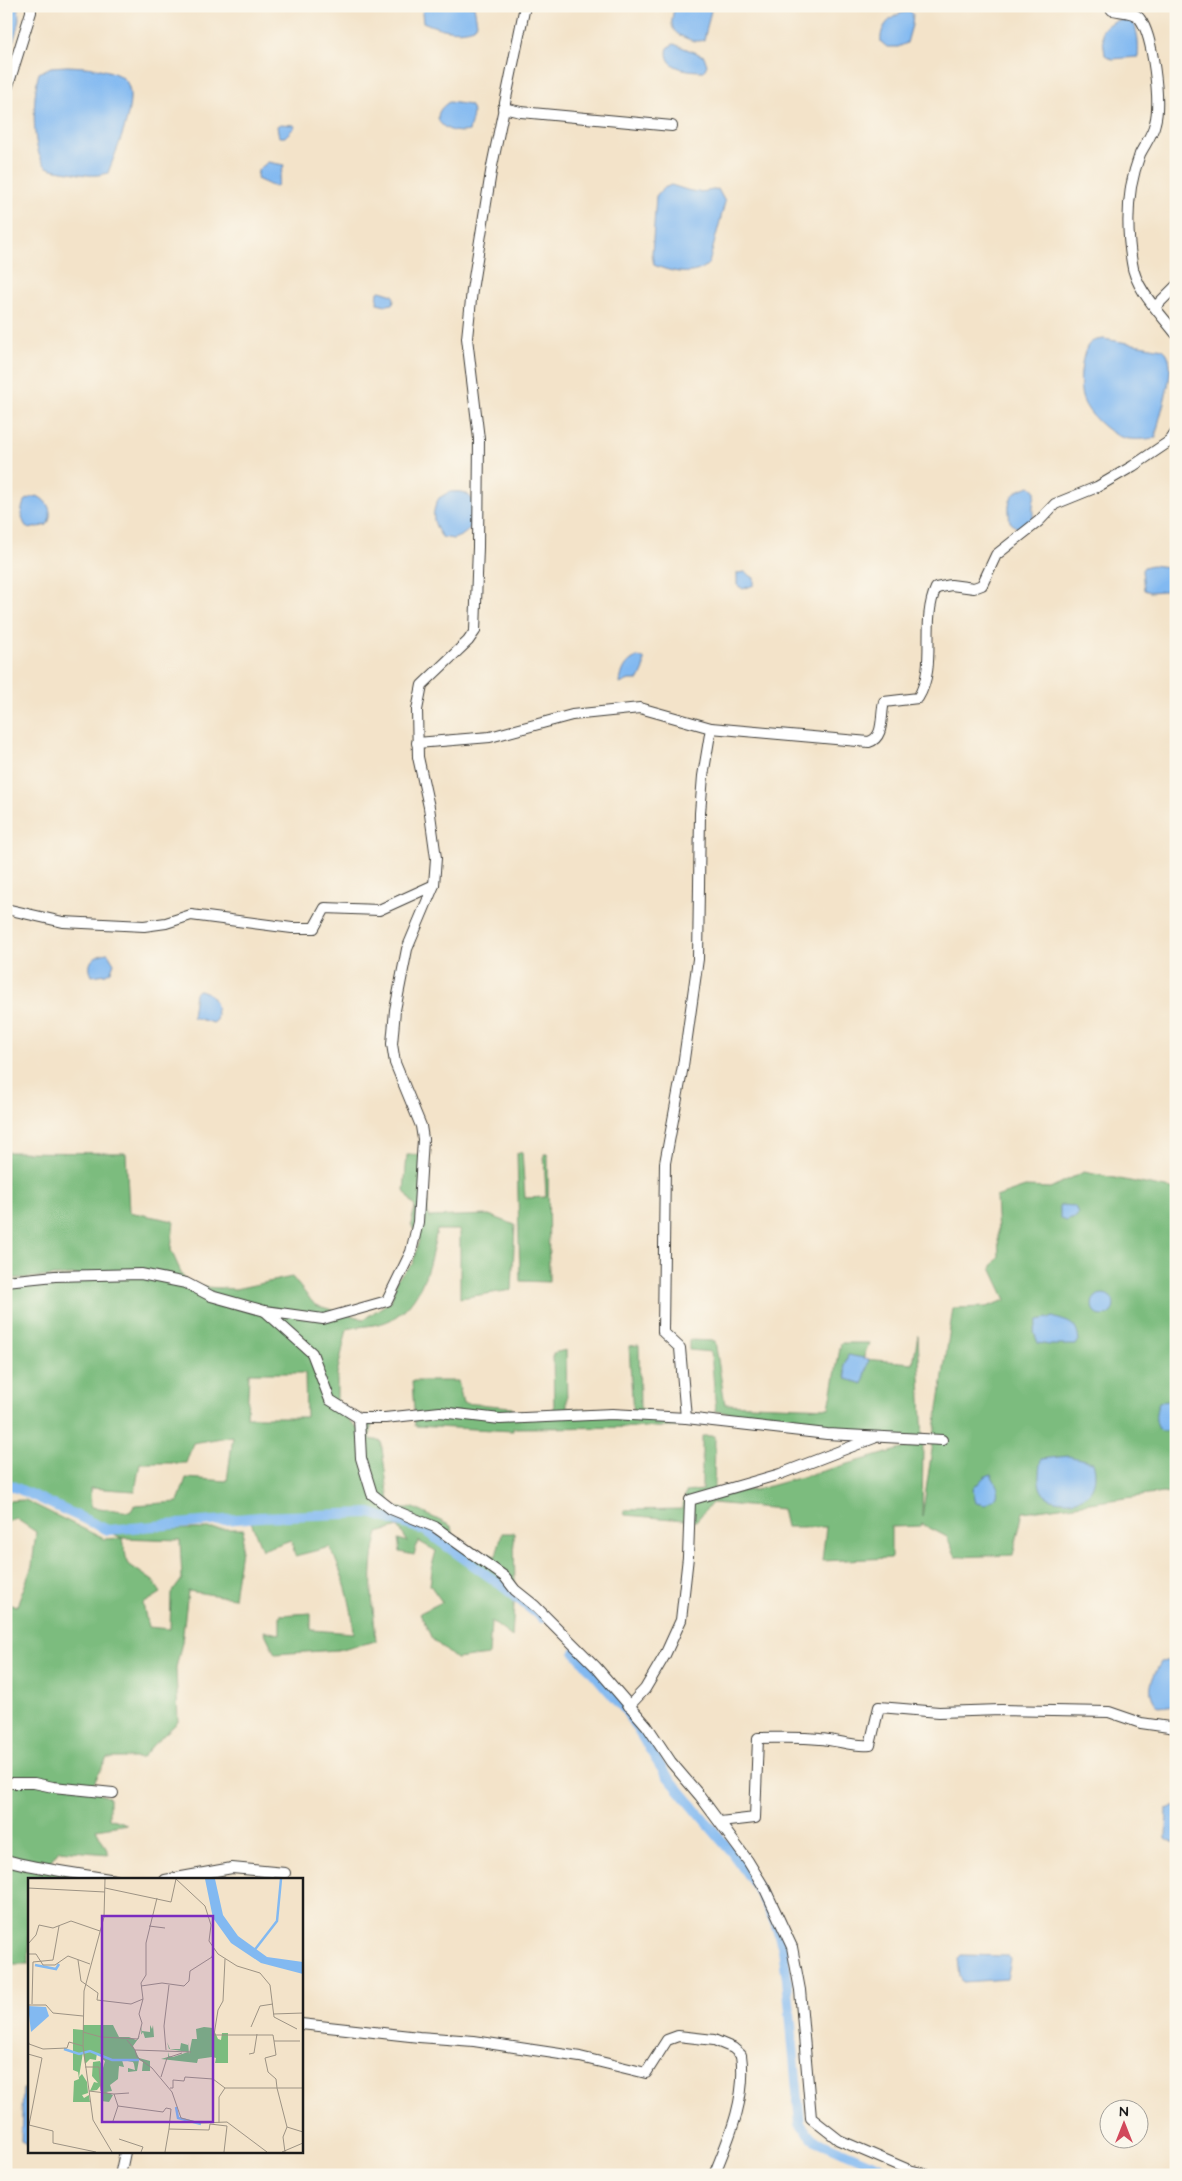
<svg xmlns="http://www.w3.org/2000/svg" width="1182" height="2181" font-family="'Architects Daughter',sans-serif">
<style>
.forest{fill:#7bbc7e;stroke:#4c6c4d;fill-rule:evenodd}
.water{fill:#82b9f1;stroke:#4f6a86}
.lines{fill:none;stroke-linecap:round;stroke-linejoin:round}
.canal{stroke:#82b9f1;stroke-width:10}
.street-casing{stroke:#3c3a36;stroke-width:12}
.street{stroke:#fff;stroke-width:10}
.inset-river{fill:none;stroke:#82b9f1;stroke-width:2.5}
.inset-road{fill:none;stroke:#9d9384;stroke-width:1}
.view{fill:#7b2cbf;fill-opacity:0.15;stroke:#7b2cbf;stroke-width:2.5}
.inset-edge{fill:none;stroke:#1c1c1c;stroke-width:2.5}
</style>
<rect width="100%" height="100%" fill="#fbf7ec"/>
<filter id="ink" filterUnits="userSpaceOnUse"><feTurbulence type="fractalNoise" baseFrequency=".02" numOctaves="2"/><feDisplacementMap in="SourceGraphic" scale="10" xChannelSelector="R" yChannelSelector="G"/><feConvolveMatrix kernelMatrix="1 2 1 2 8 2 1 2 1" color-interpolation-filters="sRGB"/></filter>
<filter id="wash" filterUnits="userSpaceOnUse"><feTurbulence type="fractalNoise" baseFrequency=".0096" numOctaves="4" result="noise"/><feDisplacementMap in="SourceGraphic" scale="20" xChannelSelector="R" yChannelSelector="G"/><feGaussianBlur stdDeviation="1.12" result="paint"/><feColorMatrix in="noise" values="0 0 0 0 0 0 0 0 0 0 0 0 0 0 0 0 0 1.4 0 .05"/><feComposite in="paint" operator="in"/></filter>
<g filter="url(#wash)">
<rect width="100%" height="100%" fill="#f3e3c9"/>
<g class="forest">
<polygon points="522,1151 525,1198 546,1197 544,1154 548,1154 549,1282 520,1281 517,1153"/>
<polygon points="6,1152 126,1153 129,1212 174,1221 171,1250 185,1281 140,1271 6,1279"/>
<path d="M 407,1155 L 425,1155 L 428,1217 L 489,1215 L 515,1225 L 512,1290 L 460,1298 L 460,1230 L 437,1230 C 430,1264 423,1302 390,1320 C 379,1326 360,1326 347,1329 L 337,1374 L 337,1408 L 359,1429 L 372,1422 L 370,1439 L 381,1441 L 390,1508 L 414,1508 L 451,1526 L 453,1538 L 483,1553 L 496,1556 L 502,1533 L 514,1533 L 515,1590 L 512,1637 L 491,1621 L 489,1655 L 456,1659 L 432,1639 L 420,1613 L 442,1602 L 430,1585 L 433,1562 L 436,1551 L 418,1541 L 414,1555 L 400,1552 L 398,1539 L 408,1542 L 398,1527 L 378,1533 C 367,1573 373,1602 376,1641 L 337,1650 L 275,1654 L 264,1631 L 280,1634 L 280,1615 L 311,1613 L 311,1630 L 354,1633 C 352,1602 343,1575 330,1547 L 295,1556 L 291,1540 L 262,1550 L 250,1519 L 118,1529 L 244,1529 L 234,1598 L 188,1591 L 182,1642 L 176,1668 L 178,1722 L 153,1745 L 142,1758 L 107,1758 L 91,1789 L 109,1797 L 109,1818 L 127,1824 L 96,1829 L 109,1854 L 59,1850 L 48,1864 L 44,1866 L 70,1872 L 69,1880 L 29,1880 L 29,1964 L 6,1964 L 6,1913 L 10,1902 L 6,1902 L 6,1604 L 17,1606 L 32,1566 L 36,1532 L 15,1518 L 6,1523 L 6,1501 L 25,1500 L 104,1539 L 122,1538 L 6,1483 L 6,1281 L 141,1274 L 191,1286 L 235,1289 L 292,1277 L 315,1305 L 364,1319 L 391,1301 L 397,1279 L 413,1263 L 419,1240 L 411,1224 L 415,1207 L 404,1191 ZM 249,1373 L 305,1373 L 306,1417 L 247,1417 ZM 233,1436 L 227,1481 L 186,1478 L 178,1502 L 135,1505 L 130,1512 L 91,1507 L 90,1488 L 135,1491 L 140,1463 L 186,1463 L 193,1443 ZM 374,1514 L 421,1529 L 398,1527 ZM 123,1538 L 180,1540 L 182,1579 L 171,1594 L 170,1629 L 148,1627 L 143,1604 L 161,1593 L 153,1581 L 127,1563 Z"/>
<polygon points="1084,1172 1176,1190 1176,1495 1163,1493 1023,1512 1013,1555 956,1557 947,1537 922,1524 921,1526 891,1527 891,1558 822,1561 826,1527 786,1527 782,1509 712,1503 696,1521 625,1515 624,1510 682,1509 686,1492 702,1490 702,1436 715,1436 714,1491 755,1490 923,1443 922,1517 953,1308 986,1307 1006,1300 991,1268 999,1256 996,1197 1025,1187 1050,1188"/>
<polygon points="918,1335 923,1441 716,1411 711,1352 689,1350 689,1340 715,1341 725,1404 829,1408 841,1343 869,1343 863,1359 913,1363"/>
<polygon points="639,1345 640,1408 671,1420 678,1427 513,1428 513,1431 415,1426 412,1381 458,1381 463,1403 512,1407 513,1413 554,1412 553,1353 566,1350 567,1408 633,1415 629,1346"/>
</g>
<g class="water">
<path d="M 6,6 L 17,6 C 22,18 16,31 13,43 L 6,46 Z"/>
<path d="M 425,6 L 474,6 L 477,23 L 474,28 C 457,34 439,29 423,22 L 422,13 Z"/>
<path d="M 675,6 L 712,6 L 704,40 C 698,42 693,41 688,39 C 669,32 670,24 675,6 Z"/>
<path d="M 910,11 L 913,14 L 912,25 L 907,43 L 898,47 L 887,47 L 881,42 C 879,25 894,13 910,11 Z"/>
<path d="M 1131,19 C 1138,27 1139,46 1138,57 L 1112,59 L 1105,55 L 1102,31 C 1110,20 1118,20 1131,19 Z"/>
<path d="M 674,44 L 704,56 L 707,65 L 704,71 C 688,71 662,69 668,47 Z"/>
<path d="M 67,66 C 85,67 107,67 123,78 C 143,93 115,153 108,173 C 95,177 83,175 70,172 C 63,171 53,170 47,167 C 30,155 33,91 39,73 L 51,67 Z"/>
<path d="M 449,102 L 470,105 C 476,112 471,122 469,131 C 447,136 424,118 449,102 Z"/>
<polygon points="280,124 294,125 295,127 285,137 279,137 277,126"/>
<polygon points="268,162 284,165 277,186 272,186 257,179 258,170"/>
<path d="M 671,185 C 694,192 694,194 718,189 L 725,202 L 709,263 C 696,278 670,272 654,265 L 652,254 L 656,196 L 662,189 Z"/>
<polygon points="380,291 393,295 394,299 393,304 386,305 377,303 378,292"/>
<path d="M 1104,339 L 1163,349 C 1182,363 1157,416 1156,438 C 1146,439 1131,441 1121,437 C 1107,432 1088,414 1083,400 C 1078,388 1081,358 1087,347 C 1091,340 1097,340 1104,339 Z"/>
<path d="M 1030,486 L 1035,490 C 1036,495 1033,500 1033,506 C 1032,523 1039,522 1017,528 L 1010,522 C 1007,502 1009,492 1030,486 Z"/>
<path d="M 449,492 C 454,492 460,491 465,493 C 477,498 476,519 469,529 C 466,534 459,537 453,539 L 442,537 C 432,523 431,512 439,498 Z"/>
<path d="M 37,496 C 49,501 54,514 47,525 L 29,529 C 22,525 19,509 25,501 C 28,498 33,497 37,496 Z"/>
<polygon points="1152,565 1176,568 1176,590 1150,592 1144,590 1142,570 1144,567"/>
<polygon points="745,572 754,578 754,585 743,589 737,585 737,573"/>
<path d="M 637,657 L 644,658 L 644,669 L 639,680 L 629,680 L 620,684 C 621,671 626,661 637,657 Z"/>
<path d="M 108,953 L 114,963 L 111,971 L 106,974 L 92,976 C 85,962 95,954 108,953 Z"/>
<path d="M 198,990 C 214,991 219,1007 216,1021 L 213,1023 L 192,1017 L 195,993 Z"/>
<polygon points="1060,1205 1075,1206 1078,1214 1075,1218 1065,1221 1060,1218"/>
<circle cx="1103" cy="1305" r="11"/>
<path d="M 1053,1317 C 1070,1323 1076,1322 1079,1340 L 1076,1345 L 1049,1345 L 1038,1343 L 1034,1332 L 1038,1320 Z"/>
<polygon points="848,1355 869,1359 863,1384 847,1379 844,1366"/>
<path d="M 1170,1401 L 1176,1404 L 1176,1430 L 1160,1431 C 1154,1421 1155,1413 1159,1402 Z"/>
<path d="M 1068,1456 L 1093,1462 C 1100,1486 1088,1503 1063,1501 C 1036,1500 1037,1481 1041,1459 Z"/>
<polygon points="991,1474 998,1488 997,1496 985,1505 976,1503 973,1489 984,1477"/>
<path d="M 1176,1659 L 1176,1705 L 1159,1707 C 1144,1693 1152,1678 1161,1662 Z"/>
<polygon points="1176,1805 1176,1843 1175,1843 1166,1838 1167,1809"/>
<polygon points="961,1955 1008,1956 1011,1959 1007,1979 963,1982 960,1977 958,1958"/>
<polygon points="29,2088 29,2145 21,2141 23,2089"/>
</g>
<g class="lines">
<g class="canal">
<polyline points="6,1483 108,1530 260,1517 370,1513 424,1530 501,1585 542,1618"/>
<polyline points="575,1652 626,1711 664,1772 733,1854 756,1886 775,1922 783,1949 787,1979 800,2124 813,2139 897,2175"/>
</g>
</g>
</g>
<g filter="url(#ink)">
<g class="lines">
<g class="street-casing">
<g id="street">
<path d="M 1109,6 L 1112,10 C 1121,12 1135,11 1140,19 C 1153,36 1161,102 1155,123 C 1153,134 1145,144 1140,154 C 1136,165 1133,176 1131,187 C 1127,212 1128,239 1132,263 C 1135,289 1161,314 1176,334"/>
<polyline points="6,92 31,12 31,6"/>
<polyline points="503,108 521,112 672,126"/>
<polyline points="1155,307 1176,286"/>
<path d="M 417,743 L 490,737 L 572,715 L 640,708 L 711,728 L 869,742 C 885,737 880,716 884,702 L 918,698 C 938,665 920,623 936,588 L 951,585 L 974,588 L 982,585 L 996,555 L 1039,521 L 1055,504 L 1097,487 L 1133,466 L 1170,441 L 1176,432"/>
<polyline points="6,909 63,922 144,926 166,923 191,915 292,928 314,928 325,908 379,910 434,885"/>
<polyline points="6,1281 55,1276 141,1274 186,1283 211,1296 265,1311 323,1319 387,1301 411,1252 418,1222 423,1139 421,1126 395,1063 392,1044 395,1010 407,949 434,885 436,858 429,807 418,757 417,710 422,685 468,641 475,631 478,547 479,439 467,338 472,290 492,166 525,6"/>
<polyline points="265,1311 312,1353 330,1400 359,1418 385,1418 440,1412 500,1419 612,1414 686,1418 827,1434 942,1440"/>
<polyline points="359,1418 361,1458 372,1494 391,1509 435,1527 505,1577 515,1590 535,1606 596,1667 647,1726 671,1762 700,1796 748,1861 765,1889 792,1947 800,1990 811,2118 839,2140 909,2170 929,2175"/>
<polyline points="686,1418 680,1348 663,1332 665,1163 683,1066 698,959 700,813 703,776 711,728"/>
<polyline points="629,1706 645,1689 665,1655 681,1620 688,1557 690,1500 780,1474 874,1438"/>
<polyline points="6,1783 34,1783 53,1787 113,1793"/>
<path d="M 720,1822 L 755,1818 L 758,1738 C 779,1738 799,1737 820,1739 C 837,1740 854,1747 870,1745 L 879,1707 L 939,1712 L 1001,1710 L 1109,1712 L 1141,1723 L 1176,1728"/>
<path d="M 6,1860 C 42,1870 79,1873 115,1880"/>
<polyline points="165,1880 232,1868 285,1873"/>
<path d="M 301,2024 L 419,2037 L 474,2041 L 580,2057 L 646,2073 L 667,2040 L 678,2036 L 714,2040 L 733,2048 L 741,2055 C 747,2097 730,2136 714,2175"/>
<polyline points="121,2171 125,2152"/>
</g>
</g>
<use href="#street" class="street"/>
</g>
</g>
<g transform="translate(28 1878)">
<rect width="275" height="275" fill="#f3e3c9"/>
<path d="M 55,147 L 85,147 L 91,159 L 101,159 L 108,162 L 113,157 L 114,147 L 114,153 L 122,154 L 122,147 L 124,151 L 125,147 L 126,159 L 117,160 L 115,154 L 105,168 L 111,180 L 122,183 L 122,193 L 114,193 L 115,184 L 111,182 L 109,193 L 100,194 L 100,190 L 107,192 L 106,186 L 105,184 L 94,182 L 96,189 L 91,188 L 90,201 L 82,207 L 84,213 L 78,214 L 85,217 L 81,224 L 73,223 L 73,207 L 69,212 L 62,213 L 66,204 L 70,205 L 64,198 L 65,184 L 72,183 L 75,190 L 77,183 L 73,180 L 76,179 L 69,175 L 68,182 L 62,181 L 57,186 L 55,174 L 51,199 L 54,196 L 59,204 L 60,215 L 54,217 L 56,220 L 61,217 L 62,224 L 45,224 L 46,203 L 51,201 L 50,194 L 45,192 L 45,151 L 55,152 ZM 176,149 L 185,150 L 190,161 L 193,162 L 194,155 L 200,155 L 200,185 L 187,185 L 188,180 L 184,179 L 170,181 L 169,185 L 133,181 L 140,179 L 140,174 L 141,178 L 145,179 L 160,174 L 141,171 L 139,164 L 142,171 L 152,171 L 153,165 L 160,167 L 160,164 L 161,176 L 164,161 L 169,161 L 168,151 Z" fill="#7bbc7e"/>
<path d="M 177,1 L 187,1 L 195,37 L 210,58 L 239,79 L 275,84 L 275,96 L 233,85 L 203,65 L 185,40 ZM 0,128 L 18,129 L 21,138 L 3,154 Z" fill="#82b9f1"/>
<path class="inset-river" d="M 225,74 L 249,43 L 253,1M 7,87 L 28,91 L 31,86M 36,171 L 51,176 L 62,173 L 84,182 L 111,182M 148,229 L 150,240 L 173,246"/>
<path class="inset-road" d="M 77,1 L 76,39 L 56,113 L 55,168 L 65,242 L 84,274M 148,1 L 177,28 L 183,47 L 181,63 L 190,76 L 209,88 L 232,95 L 242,107 L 246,139 L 269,151M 0,10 L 77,14M 77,10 L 143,24 L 148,1M 121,48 L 137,50M 0,66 L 8,57 L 11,47 L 25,50 L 43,43 L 72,53M 0,76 L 8,76 L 15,87 L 27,87 L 40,78 L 62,86M 197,81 L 195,123 L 190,132 L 186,157 L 245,157 L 246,163 L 272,163M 50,82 L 53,103 L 70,115 L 69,122 L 103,126 L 115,121M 113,108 L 134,105 L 156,108 L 161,103 L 162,93 L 184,79 L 186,71M 4,126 L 5,84 L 25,82 L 31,48M 0,127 L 18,127 L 25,135 L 55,138M 245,136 L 275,135M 223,149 L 232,128 L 245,126M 55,154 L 73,159 L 110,161 L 114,145 L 111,136 L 115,121 L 113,105 L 118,97 L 118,65 L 129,20M 0,162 L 1,166 L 15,171 L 39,170 L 41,164 L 55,168M 99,162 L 107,172 L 163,174M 246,163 L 248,177 L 237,180 L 240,194 L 248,201 L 249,210 L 275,210M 107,172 L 109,179 L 124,190 L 144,214 L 153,240 L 172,245 L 199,244 L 239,274M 138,172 L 136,148 L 141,107M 0,176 L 14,180 L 1,247M 221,176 L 226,175 L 229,156M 57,189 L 71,189 L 73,213M 133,199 L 139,180 L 154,175M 142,210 L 145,210 L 145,202 L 156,203 L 157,199 L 185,201 L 197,210 L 249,210 L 259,249 L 255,259 L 257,274M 61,213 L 86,216 L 90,228 L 135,234 L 138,230 L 143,231 L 141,251 L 181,252 L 182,246 L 199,248 L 196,274M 86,216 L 101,215M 85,243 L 90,228M 191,245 L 191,219 L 197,210M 1,247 L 25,253 L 25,265 L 68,274M 259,249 L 275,254M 91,261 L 115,269 L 113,274M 137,274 L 141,251M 254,274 L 275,265"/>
<path class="view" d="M 74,38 L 185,38 L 185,244 L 74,244 Z"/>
<rect width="275" height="275" class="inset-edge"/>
</g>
<rect width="1182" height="2181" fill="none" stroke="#fbf7ec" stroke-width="25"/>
<g transform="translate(1124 2124)"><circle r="24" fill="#fbf7ec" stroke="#a29f99"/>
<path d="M0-4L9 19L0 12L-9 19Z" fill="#d1495b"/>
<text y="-8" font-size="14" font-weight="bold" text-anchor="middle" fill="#1c1c1c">N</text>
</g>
</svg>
